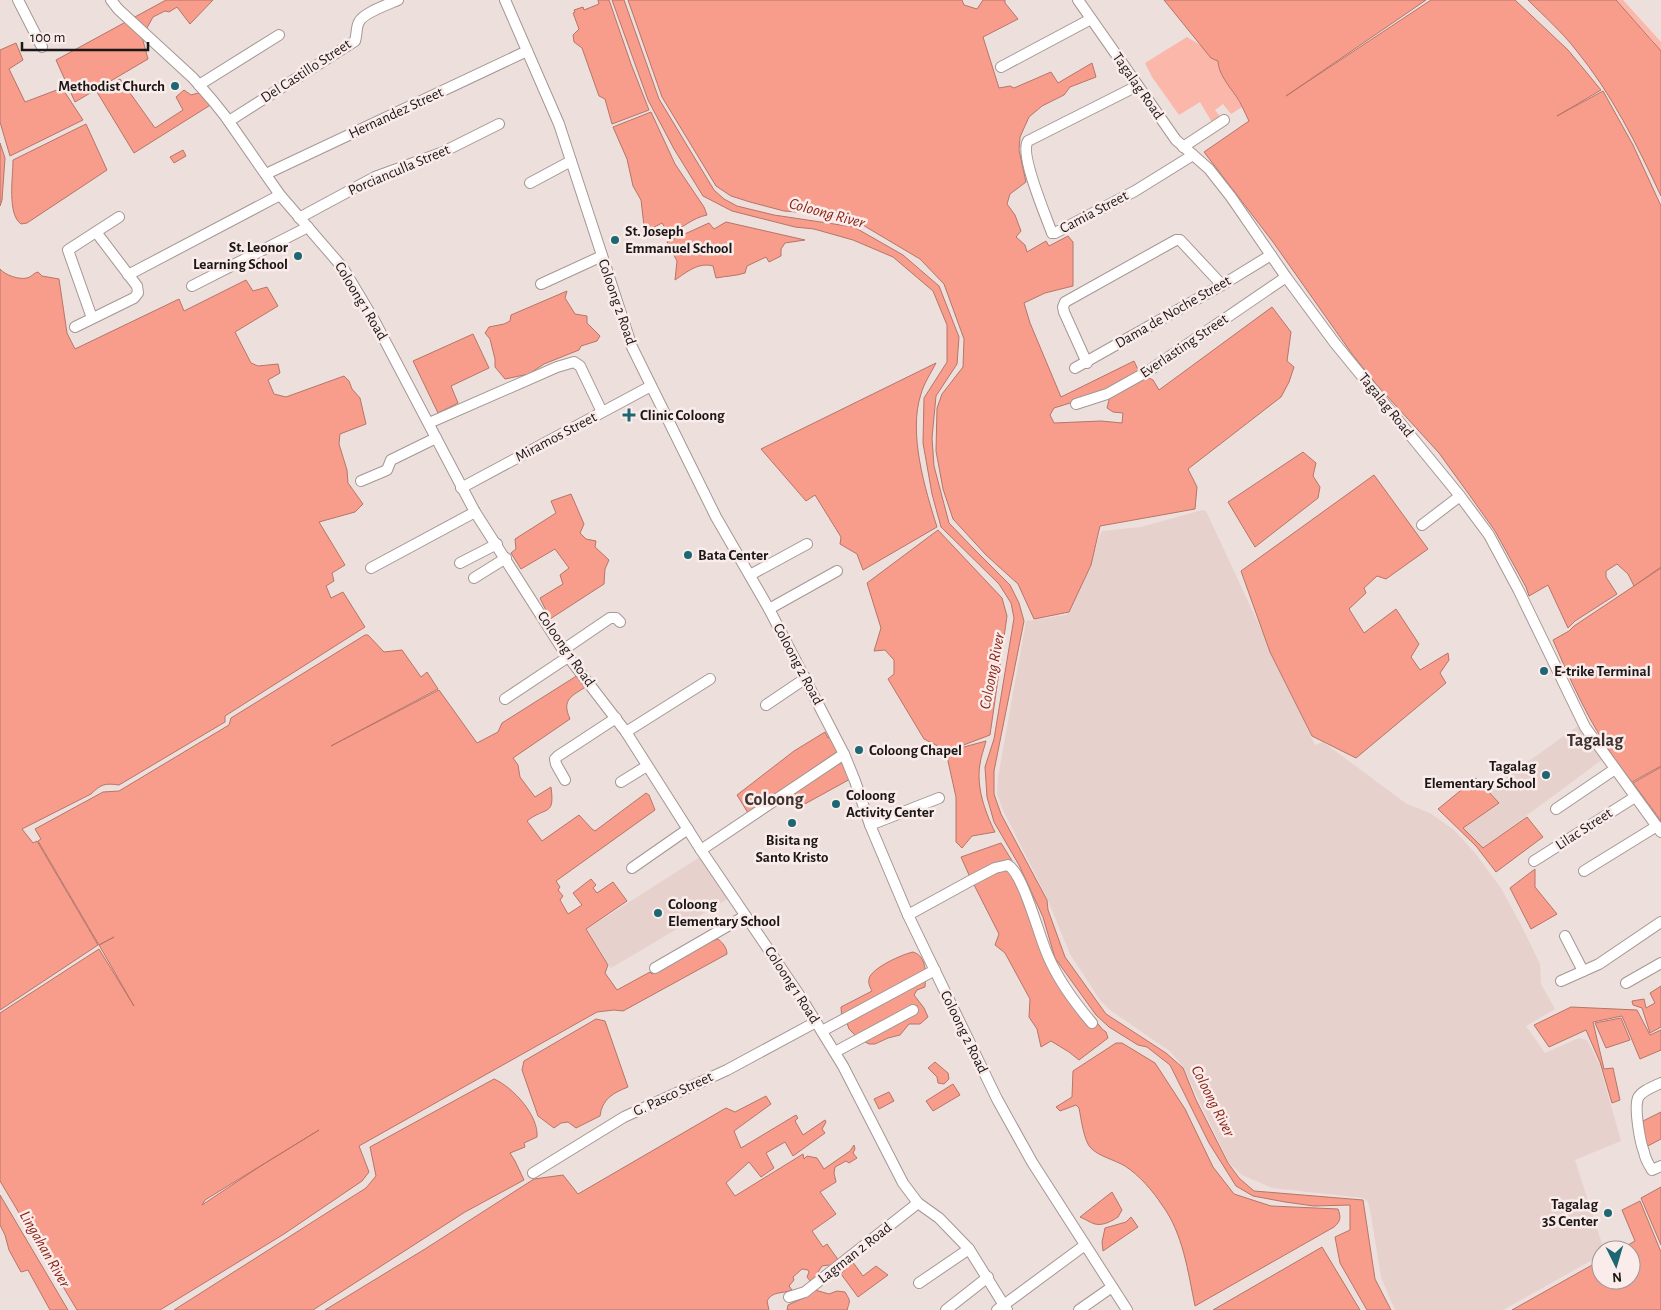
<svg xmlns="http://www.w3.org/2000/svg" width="1661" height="1310" font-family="'Alegreya Sans',sans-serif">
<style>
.built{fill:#e7d1cd}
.green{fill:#fbb7aa}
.water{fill:#f89d8b;stroke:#b67568;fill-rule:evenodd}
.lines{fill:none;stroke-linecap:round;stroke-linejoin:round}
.street-casing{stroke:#a49794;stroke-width:12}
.street{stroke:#fff;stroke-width:10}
.poi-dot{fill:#1d6773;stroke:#faecea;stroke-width:2}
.labels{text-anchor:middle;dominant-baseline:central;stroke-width:5;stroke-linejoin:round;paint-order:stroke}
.street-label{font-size:15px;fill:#1b1716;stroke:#faecea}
.poi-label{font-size:15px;font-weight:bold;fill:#1b1716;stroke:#faecea;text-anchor:start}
.water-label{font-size:16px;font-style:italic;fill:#881f0f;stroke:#faecea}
.quarter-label{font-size:18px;font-weight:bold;fill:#3d3230;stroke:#faecea}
</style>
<rect width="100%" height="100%" fill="#eddfdc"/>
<g class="built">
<polygon points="1202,510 1206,511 1315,745 1323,742 1407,804 1430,813 1454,830 1475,853 1501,888 1522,927 1540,964 1541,984 1555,1009 1526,1026 1545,1053 1579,1038 1587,1040 1599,1063 1621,1141 1575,1160 1604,1250 1601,1250 1601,1255 1503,1310 1395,1310 1381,1277 1370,1210 1368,1202 1363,1198 1272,1188 1242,1175 1229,1163 1183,1067 1171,1052 1110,1010 1100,1000 1070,954 1047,898 1003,810 997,794 998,777 1026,621 1066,615 1069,612 1091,565 1099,537 1102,531 1141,527"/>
<polygon points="1578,726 1603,759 1483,848 1463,828 1499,803 1488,790"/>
<polygon points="703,855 731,897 611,968 587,929"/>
</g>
<g class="green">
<polygon points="1616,0 1623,0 1661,42 1661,56 1654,42"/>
<polygon points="1187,37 1202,46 1211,58 1215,58 1218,61 1218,66 1242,107 1231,114 1223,104 1215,110 1222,119 1213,124 1200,102 1179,115 1152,77 1145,63"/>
</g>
<g class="water">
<polygon points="166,0 213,0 190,24 177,7 169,12 165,11 153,17 142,37 148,59 75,102 56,60"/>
<polygon points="598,0 609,0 631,64 649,110 612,124 605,99 599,96 582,48 574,42 573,35 579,29 573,13 575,12 574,10 583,7 584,10 599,4"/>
<polygon points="612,0 624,0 659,99 714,190 724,199 737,206 774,215 854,227 903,255 939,286 959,337 957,364 936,396 932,438 934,466 949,523 973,548 1010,585 1019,603 1024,621 994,771 994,794 1001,814 1047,900 1048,910 1065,957 1106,1014 1166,1053 1183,1068 1196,1100 1228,1163 1239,1178 1254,1191 1363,1200 1375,1279 1391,1310 1367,1310 1340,1263 1335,1237 1350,1230 1350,1205 1314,1206 1285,1202 1253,1196 1236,1186 1209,1143 1170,1065 1147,1047 1138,1045 1109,1027 1096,1015 1055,958 1043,917 1019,865 994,822 987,797 985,767 994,739 1014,618 1011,603 999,584 941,527 932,494 923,443 924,398 947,362 947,325 933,291 893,257 853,240 814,229 795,227 732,211 703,196 674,149 648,100"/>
<polygon points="628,0 962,0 964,5 977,9 983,0 1005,0 1005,3 1018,19 983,37 999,88 1010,86 1014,88 1051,72 1058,83 1092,63 1096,77 1070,87 1064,95 1042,106 1029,117 1020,137 1019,150 1026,182 1010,194 1007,204 1015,215 1021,231 1016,237 1025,245 1027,252 1046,241 1049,246 1068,236 1073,242 1073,286 1045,293 1024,303 1030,323 1061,397 1134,361 1140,374 1096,395 1054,408 1050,415 1054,423 1101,421 1122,423 1123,413 1113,412 1107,408 1110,396 1147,377 1153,380 1159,390 1272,307 1291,332 1287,361 1294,367 1289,382 1281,397 1188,469 1197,487 1195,509 1100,526 1091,565 1069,612 1034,619 1018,584 986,555 953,519 943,489 936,451 937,408 942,394 963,367 964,339 944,284 920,259 856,221 809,213 784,211 750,202 731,196 716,186 662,97"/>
<path d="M 1164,0 L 1426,0 L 1286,96 L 1431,0 L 1515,0 L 1568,50 L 1601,90 L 1557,116 L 1603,91 L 1633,145 L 1661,206 L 1661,567 L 1634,586 L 1628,574 L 1617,564 L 1606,571 L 1606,577 L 1617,594 L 1575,621 L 1568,628 L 1548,585 L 1529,596 L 1526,587 L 1495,531 L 1468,493 L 1439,453 L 1376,384 L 1352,354 L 1273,242 L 1204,152 L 1249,121 C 1245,113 1241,103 1236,96 C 1229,86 1218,73 1218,61 L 1211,58 Z"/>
<path d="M 1528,0 L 1616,0 L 1661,51 L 1661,196 C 1637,145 1612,94 1576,50 C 1562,32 1544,16 1528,0 Z"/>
<polygon points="16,43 23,60 9,69 25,102 62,88 83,120 10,156 0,122 0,50"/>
<polygon points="120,79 155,128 183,110 176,97 184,90 191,95 202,92 212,104 134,153 97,92"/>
<path d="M 651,112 L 675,164 L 704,207 L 707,215 C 692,218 683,228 669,234 L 662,223 L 647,231 L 644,226 L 641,200 L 633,186 L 627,159 L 613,127 Z"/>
<path d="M 86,124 L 107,170 L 27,223 L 21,224 C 7,214 13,177 13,160 Z"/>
<polygon points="0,143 5,158 2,200 0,206"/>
<polygon points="183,150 186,156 174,163 170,157"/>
<path d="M 726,222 L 805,240 L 785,243 L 781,249 L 781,256 L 769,262 L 766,257 L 747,266 L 745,273 C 736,276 726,276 716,278 L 713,266 C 698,262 687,272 675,280 L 677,261 L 667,242 L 709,223 L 714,229 Z"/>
<path d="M 0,269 C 5,275 19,280 27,278 C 32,277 33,273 38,272 L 42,276 L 59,279 L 67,333 L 75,349 L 179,299 L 184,311 L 246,280 L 253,291 L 267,287 L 278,306 L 235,332 L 251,363 L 258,366 L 278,364 L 280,373 L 268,380 L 274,394 L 286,397 L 344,376 L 349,381 L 352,389 L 360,398 L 366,424 L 340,434 L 339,444 L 347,470 L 348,483 L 363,504 L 355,512 L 319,522 L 345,565 L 332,573 L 334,581 L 326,586 L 331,598 L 343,592 L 365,627 L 225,716 L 225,722 L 119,785 C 105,783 101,784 91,794 L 22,829 L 33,843 L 37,841 L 98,945 L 0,1010 Z"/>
<polygon points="567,291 565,298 575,314 587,316 587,323 600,336 597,341 581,346 579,350 544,364 529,374 505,379 495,367 495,359 490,339 485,333 489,327 504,324 510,321 511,315"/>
<polygon points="473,334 489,368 451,386 458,403 438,413 413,361"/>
<path d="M 936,363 C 931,373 924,383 921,394 C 908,433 925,489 937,527 L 863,570 L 857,554 L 840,544 L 841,537 L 815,495 L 806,501 L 761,449 Z"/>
<polygon points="1303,452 1316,463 1313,476 1320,487 1318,498 1255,547 1228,502"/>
<polygon points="1374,475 1428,549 1386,579 1377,576 1364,588 1366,593 1349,609 1364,633 1396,609 1419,644 1411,657 1420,670 1448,653 1449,660 1440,673 1446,683 1356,758 1312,736 1270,652 1241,571"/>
<polygon points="571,494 584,524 580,533 586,539 596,541 595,547 609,560 605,569 604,584 550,619 540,598 563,584 560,575 569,568 555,549 521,569 511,553 516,549 515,539 556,513 551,501"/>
<polygon points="938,530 1002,598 1007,616 990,735 961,746 942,748 924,739 888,679 894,674 894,660 885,650 874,651 881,628 867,583"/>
<path d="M 1661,568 L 1661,766 L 1632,782 C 1597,739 1575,691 1553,640 L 1569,631 L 1574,626 Z"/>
<path d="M 365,635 L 368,635 L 384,652 L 402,650 L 421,677 L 427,672 L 438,689 L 331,746 L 439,690 L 477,743 L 498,732 L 502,723 L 578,675 L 587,686 C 572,696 561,699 570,719 L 513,758 L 518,765 L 520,777 L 535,797 L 551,787 C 555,817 546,806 527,821 L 542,841 L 579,815 L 592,829 L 595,831 L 646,793 L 649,795 L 655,810 L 556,881 L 560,887 L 558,890 L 563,896 L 560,900 L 568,914 L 582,905 L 573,893 L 591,879 L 596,885 L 593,888 L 597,893 L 613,882 L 627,901 L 586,929 L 608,965 L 605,973 L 617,990 L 650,972 L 652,974 L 712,941 L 718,939 C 723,943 727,948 727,954 L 623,1011 L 614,1010 L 597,1012 L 359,1146 L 369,1172 L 362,1181 L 284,1234 L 160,1310 L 77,1310 L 0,1181 L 0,1013 L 99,949 L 134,1006 L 99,945 L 114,937 L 99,945 L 38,841 L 41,839 L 35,829 L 103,792 L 119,791 L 229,725 L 231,718 ZM 319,1130 L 259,1167 L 202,1205 L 205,1200 Z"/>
<polygon points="825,732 828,738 832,735 841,749 748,813 737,795 794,751"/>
<path d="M 986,741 C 984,749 981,756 980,764 C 976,787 985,812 995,832 L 972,836 L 962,848 L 956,842 L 956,797 L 948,761 L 949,751 Z"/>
<polygon points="844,761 852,778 803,805 794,792"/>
<polygon points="1661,767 1661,821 1633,783"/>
<polygon points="1476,778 1499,803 1463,828 1483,848 1527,817 1543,837 1496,872 1476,846 1438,809"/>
<polygon points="1001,843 1011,859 1038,915 1060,976 1102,1029 1106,1032 1108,1038 1079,1060 1069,1052 1051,1041 1041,1047 1037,1029 1029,1017 1030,999 1005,953 995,945 999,934 969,875 961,857"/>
<polygon points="1535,869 1535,887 1557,914 1531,929 1510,888"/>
<path d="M 913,952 C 927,956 926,975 925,987 L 917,990 L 914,995 L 924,1008 L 928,1017 L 920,1024 L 909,1024 L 900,1035 L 888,1038 L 875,1044 L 869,1044 L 858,1038 L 849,1029 L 847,1023 L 842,1021 L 841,1007 L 872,991 C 870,987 868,983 869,979 C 871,968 903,954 913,952 Z"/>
<polygon points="1661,986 1661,1027 1650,1033 1642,1008 1633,1005 1632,1001 1644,999 1646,1008 1655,1003 1650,993"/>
<polygon points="1571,1007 1637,1010 1650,1035 1661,1030 1661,1050 1640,1059 1622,1016 1593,1022 1604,1069 1613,1068 1620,1100 1612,1103 1600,1062 1586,1030 1549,1047 1534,1025"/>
<polygon points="1621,1018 1630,1040 1606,1048 1595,1023"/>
<path d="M 596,1019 L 605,1021 L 628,1087 C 613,1093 602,1099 600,1116 L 576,1128 L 568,1122 L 561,1123 L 554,1128 L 538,1116 L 522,1070 L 524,1061 Z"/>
<path d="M 1116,1043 L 1122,1043 L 1155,1063 L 1185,1109 L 1213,1167 L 1234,1194 L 1271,1206 L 1338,1209 C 1341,1217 1341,1221 1334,1227 L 1195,1306 C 1188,1272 1183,1233 1162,1205 C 1153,1191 1139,1175 1125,1166 C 1115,1160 1098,1156 1091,1148 C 1084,1142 1081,1118 1079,1108 L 1076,1105 L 1060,1111 L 1056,1107 L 1072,1097 L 1073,1071 Z"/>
<polygon points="935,1062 948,1073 949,1079 944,1084 938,1083 937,1077 928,1068"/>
<path d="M 494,1079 C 513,1087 539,1116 537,1137 L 524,1143 L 525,1147 L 510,1153 L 515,1161 L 524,1180 L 465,1212 L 313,1310 L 174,1310 L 366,1188 L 376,1176 L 370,1147 Z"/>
<polygon points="953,1084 960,1095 933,1111 926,1101"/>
<polygon points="889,1092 894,1101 879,1109 874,1099"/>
<path d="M 766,1096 L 771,1104 L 734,1131 L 741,1148 L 796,1115 L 798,1118 L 795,1121 L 803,1135 L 825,1120 L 826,1122 L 822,1129 L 825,1133 L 793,1156 L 785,1142 L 766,1153 L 774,1168 L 761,1177 L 749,1162 L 726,1183 L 735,1196 L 803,1154 L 804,1159 L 807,1156 L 817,1158 L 824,1169 L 850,1151 L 854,1145 L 855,1149 L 853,1153 L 857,1158 L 849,1163 L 846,1161 L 835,1167 L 834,1173 L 836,1182 L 820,1192 L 836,1214 L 812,1231 L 823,1247 L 827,1244 L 839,1261 L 831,1267 L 829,1265 L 822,1266 L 818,1272 L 819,1276 L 811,1282 L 807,1277 L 809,1272 L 808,1270 L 802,1269 L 793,1277 L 794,1280 L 789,1286 L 792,1290 C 782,1294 772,1291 767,1301 L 769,1310 L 325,1310 L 425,1249 L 534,1179 L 563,1175 L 578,1194 L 726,1108 L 735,1112 Z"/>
<polygon points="1661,1112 1661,1139 1646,1147 1643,1121"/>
<polygon points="1661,1187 1661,1245 1641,1198"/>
<path d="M 1112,1192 L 1122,1210 L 1118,1217 C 1112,1221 1103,1226 1095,1224 C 1091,1223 1085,1219 1080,1217 Z"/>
<polygon points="0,1195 68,1310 50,1310 28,1270 21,1272 9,1250 5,1235 0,1225"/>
<polygon points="1640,1201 1661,1252 1661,1310 1512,1310 1601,1260 1601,1280 1631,1280 1631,1250 1619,1250 1635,1241 1622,1210"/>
<polygon points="1131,1217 1138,1227 1103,1251 1102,1242 1105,1228 1126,1222"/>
<polygon points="1322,1247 1360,1310 1213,1310"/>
<polygon points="852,1261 863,1276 876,1266 888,1275 858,1297 841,1274"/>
<path d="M 815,1290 L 829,1294 L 837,1291 L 845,1292 C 851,1302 850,1300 847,1310 L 787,1310 L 788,1305 L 806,1297 Z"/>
</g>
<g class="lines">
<g class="street-casing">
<g id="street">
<polyline points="18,0 42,47"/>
<polyline points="111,0 118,9 193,78 213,101 225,116 280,195 343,268 374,320 475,512 563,650 626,732 701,850 800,996 843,1066 903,1183 918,1203 939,1218 969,1249 1007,1310"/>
<polyline points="505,0 559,124 632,347 716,517 769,609 844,754 855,781 870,825 908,915 997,1099 1032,1162 1127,1310"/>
<polyline points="1078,0 1176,140 1209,169 1231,197 1286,277 1334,342 1460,496 1489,535 1519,591 1585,727 1661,832"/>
<polyline points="1001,67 1091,19"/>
<polyline points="199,85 279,35"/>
<path d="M 1137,86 L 1028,141 C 1019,154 1046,216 1052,233 L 1055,233 L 1135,191 L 1193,155"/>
<path d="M 229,121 L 355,41 C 357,35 356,27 359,22 C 363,13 389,4 398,0"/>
<polyline points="1183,147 1224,120"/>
<polyline points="266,174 527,51"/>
<polyline points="530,183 571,161"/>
<polyline points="299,218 375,177 441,153 499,124"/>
<polyline points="128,275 280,195"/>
<polyline points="541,284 602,256"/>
<polyline points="192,286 308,227"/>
<polyline points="92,318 68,250 119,217"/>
<polyline points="75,327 134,298 138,293 137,286 96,232"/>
<polyline points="1087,363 1064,312 1063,307 1065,302 1176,240 1180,240 1222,285"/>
<polyline points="1075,368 1222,285 1271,255"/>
<polyline points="1076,404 1107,394 1150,370 1286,277"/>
<polyline points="429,423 557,367 574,362 580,366 602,412"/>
<polyline points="361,481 387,470 391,460 436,438"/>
<polyline points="461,488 651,386"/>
<polyline points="1422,525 1460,496"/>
<polyline points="460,563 497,544"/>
<polyline points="371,568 475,512"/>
<polyline points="750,575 807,544"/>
<polyline points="474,578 506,558"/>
<polyline points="769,609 837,571"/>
<polyline points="563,650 610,618 616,618 620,622"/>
<polyline points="505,699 568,657"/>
<polyline points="766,705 806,678"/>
<polyline points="626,732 710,679"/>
<polyline points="565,780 556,764 555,759 558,756 616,718"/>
<polyline points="621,782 647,766"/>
<polyline points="1556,809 1615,769"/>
<polyline points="870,825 939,798"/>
<polyline points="701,850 844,754"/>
<polyline points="1534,861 1635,797"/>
<polyline points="632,868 688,829"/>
<polyline points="1584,871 1657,826"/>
<path d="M 908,915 L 970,881 L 995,868 L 1008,865 C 1024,875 1039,937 1048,956 C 1059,982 1075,1003 1092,1023"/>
<polyline points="1565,936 1583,971"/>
<polyline points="655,968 745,916"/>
<polyline points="1561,981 1599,964 1661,922"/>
<polyline points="1626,983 1661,963"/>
<polyline points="822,1031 935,970"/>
<polyline points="835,1052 913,1010"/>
<path d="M 1661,1083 C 1655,1086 1641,1091 1638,1098 C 1634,1108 1640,1142 1644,1152 C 1645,1159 1649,1165 1652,1170 L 1661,1166"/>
<polyline points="533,1173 624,1117 727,1070 816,1022"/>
<polyline points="919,1283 969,1249"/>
<polyline points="789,1297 805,1292 918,1203"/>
<polyline points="946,1310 988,1277"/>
<polyline points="997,1310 1085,1245"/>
<polyline points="1079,1310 1112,1287"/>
</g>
</g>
<use href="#street" class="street"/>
</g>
<g class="poi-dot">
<circle cx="175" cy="86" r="5"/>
<circle cx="615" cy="240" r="5"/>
<circle cx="298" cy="256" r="5"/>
<path d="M626.5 407.5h5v5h5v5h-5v5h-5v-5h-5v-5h5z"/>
<circle cx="688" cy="555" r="5"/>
<circle cx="1544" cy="671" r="5"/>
<circle cx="859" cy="750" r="5"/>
<circle cx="1546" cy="775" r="5"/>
<circle cx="836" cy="804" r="5"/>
<circle cx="792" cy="823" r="5"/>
<circle cx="658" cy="913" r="5"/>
<circle cx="1608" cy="1213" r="5"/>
</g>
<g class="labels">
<g class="street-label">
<text transform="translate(306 71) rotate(-33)">Del Castillo Street</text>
<text transform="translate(1138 86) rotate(55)">Tagalag Road</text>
<text transform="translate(396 113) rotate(-25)">Hernandez Street</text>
<text transform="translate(399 170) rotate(-23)">Porcianculla Street</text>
<text transform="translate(1094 212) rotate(-28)">Camia Street</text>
<text transform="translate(361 301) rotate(59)">Coloong 1 Road</text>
<text transform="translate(617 302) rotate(71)">Coloong 2 Road</text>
<text transform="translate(1173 312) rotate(-30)">Dama de Noche Street</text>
<text transform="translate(1184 346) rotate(-34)">Everlasting Street</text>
<text transform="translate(1386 405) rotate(51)">Tagalag Road</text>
<text transform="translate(556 437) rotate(-28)">Miramos Street</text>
<text transform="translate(566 649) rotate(55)">Coloong 1 Road</text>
<text transform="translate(798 664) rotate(62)">Coloong 2 Road</text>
<text transform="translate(1584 829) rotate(-33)">Lilac Street</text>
<text transform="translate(792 985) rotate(57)">Coloong 1 Road</text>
<text transform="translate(964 1032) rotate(64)">Coloong 2 Road</text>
<text transform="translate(673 1094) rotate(-25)">G. Pasco Street</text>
<text transform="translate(855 1253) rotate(-38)">Lagman 2 Road</text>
</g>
<g class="poi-label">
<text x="165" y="86" text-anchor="end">Methodist Church</text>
<text x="625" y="231">St. Joseph<tspan x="625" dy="17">Emmanuel School</tspan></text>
<text x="288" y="247" text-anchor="end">St. Leonor<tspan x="288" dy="17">Learning School</tspan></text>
<text x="640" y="415">Clinic Coloong</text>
<text x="698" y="555">Bata Center</text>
<text x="1554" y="671">E-trike Terminal</text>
<text x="869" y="750">Coloong Chapel</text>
<text x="1536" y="766" text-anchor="end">Tagalag<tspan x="1536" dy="17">Elementary School</tspan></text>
<text x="846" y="795">Coloong<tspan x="846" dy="17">Activity Center</tspan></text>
<text x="792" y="840" text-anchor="middle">Bisita ng<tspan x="792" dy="17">Santo Kristo</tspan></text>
<text x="668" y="904">Coloong<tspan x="668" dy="17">Elementary School</tspan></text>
<text x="1598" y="1204" text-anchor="end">Tagalag<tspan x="1598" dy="17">3S Center</tspan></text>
</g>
<g class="water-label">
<text transform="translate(827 213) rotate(15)">Coloong River</text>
<text transform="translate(992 671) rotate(-79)">Coloong River</text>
<text transform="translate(1213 1101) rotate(63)">Coloong River</text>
<text transform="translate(45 1249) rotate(60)">Lingahan River</text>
</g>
<g class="quarter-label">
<text x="1595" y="741">Tagalag</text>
<text x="774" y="800">Coloong</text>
</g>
</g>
<g transform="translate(1616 1265) rotate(175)"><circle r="24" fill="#faecea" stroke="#a19795"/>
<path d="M0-4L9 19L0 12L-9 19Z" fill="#1d6773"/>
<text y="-8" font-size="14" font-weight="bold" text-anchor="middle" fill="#1b1716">N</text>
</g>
<path d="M22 42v8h126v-8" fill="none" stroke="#1b1716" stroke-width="2.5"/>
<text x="30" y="42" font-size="15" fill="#1b1716" stroke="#faecea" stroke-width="4" paint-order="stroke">100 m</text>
</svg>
